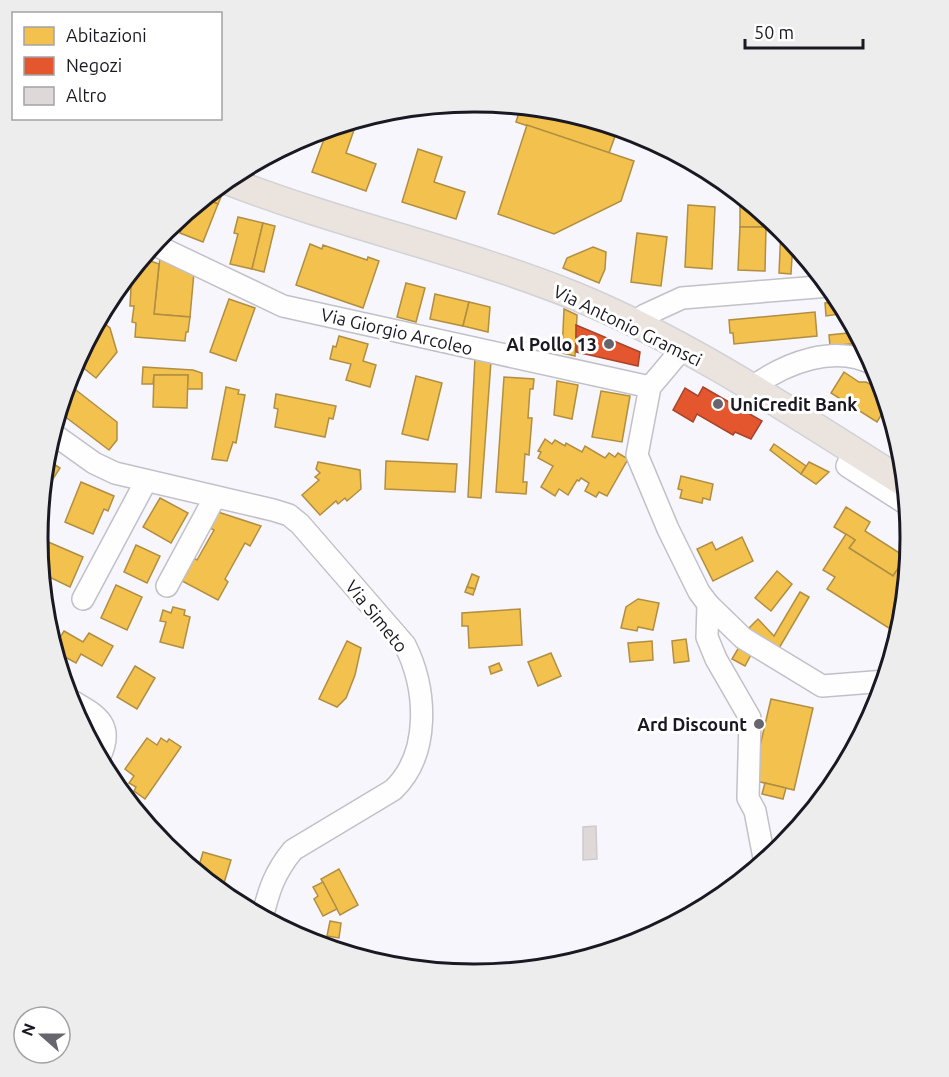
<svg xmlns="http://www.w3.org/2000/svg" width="949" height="1077" font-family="Ubuntu,sans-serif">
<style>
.homes{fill:#f2c14e;stroke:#b18e41;stroke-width:1.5}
.shops{fill:#e4572e;stroke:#a7442a;stroke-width:1.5}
.building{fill:#dfd8d9;stroke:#d1cacb;stroke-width:1.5}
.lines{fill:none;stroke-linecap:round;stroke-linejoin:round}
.minor-casing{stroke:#c2c0c8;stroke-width:24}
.major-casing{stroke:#d2d2d6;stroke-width:30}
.minor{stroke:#fefeff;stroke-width:21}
.major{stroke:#ebe3dd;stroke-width:27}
.poi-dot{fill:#67666e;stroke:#fff;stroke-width:2}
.labels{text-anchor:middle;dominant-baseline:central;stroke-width:6;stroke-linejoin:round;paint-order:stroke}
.street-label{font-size:18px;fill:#1a1822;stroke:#fff}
.poi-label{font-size:18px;font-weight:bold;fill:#1a1822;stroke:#fff;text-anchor:end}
.rim{fill:none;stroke:#1a1822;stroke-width:3}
</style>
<rect width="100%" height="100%" fill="#f7f6fc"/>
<g class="homes">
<polygon points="521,106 557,117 560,110 618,128 609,153 516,122"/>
<polygon points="345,123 355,127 346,153 376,164 366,191 312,172 328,128"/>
<polygon points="527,125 634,161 621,201 554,234 498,214"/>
<polygon points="283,148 279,157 271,154"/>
<polygon points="418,149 442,157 434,182 465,192 456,219 402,202"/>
<polygon points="731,186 771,219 771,227 740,227 740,195 730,194"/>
<polygon points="210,193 221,197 218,204 203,198"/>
<polygon points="203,198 218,204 203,242 180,233 186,219 181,217"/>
<polygon points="688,205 715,207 712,269 685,267"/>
<polygon points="238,217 263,223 252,269 230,264 238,234 234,233"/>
<polygon points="263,223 275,226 264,272 252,269"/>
<polygon points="740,227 766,227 765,271 738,270"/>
<polygon points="781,228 793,241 791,274 779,273"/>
<polygon points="637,233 667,237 661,286 631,282"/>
<polygon points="310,244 322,249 323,245 367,260 368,257 379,261 363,308 296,285"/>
<polygon points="593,247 606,252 605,269 599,283 563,268 567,258"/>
<polygon points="803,253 813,266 802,265"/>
<polygon points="160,257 194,272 190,317 154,314"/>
<polygon points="142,258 159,264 154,314 190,317 188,332 186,332 185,341 135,337 136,323 132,322 134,306 130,306 132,270"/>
<polygon points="406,283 425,288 416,322 397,317"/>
<polygon points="435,294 469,302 463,326 430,319"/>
<polygon points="229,299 255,308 236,361 210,352"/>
<polygon points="841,301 847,313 826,316 825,303"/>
<polygon points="469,302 490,307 488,332 463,326"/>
<polygon points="564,309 577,315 575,356 562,353"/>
<polygon points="815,312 817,336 734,344 733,333 730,333 729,320"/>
<polygon points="104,323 110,328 117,352 96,378 76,362 83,349"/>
<polygon points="857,332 861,343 830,346 829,335"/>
<polygon points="339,336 368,344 363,361 376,365 370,387 346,380 351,364 330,359 333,346 336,347"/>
<polygon points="475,357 491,361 481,498 468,497"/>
<polygon points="143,367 193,370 202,373 202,389 187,389 188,375 154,375 153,384 142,384"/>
<polygon points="844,372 859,382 866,382 885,392 888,404 877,422 831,393"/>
<polygon points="154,375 188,375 187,408 153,407"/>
<polygon points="416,376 442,383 428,440 402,434"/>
<polygon points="504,377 534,379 533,389 530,389 528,418 532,418 529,455 525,454 523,482 527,482 526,494 496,492"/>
<polygon points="557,381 578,385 572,419 554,415"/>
<polygon points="67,383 117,422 117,440 109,450 59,412"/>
<polygon points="226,387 239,390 238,394 245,395 236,443 233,442 227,461 212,459"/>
<polygon points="601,391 630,396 622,442 592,437"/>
<polygon points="276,394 336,406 333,419 329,418 325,437 275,427 278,409 274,408"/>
<polygon points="545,439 552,444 555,440 565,446 566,443 582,452 585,446 605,458 609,453 615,457 618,453 628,459 607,496 599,492 596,497 585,491 589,483 581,478 579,481 577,480 568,495 559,489 555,496 541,487 553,466 538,458 541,452 538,451"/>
<polygon points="774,444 806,466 801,474 770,450"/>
<polygon points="46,459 60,468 42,496 45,461"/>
<polygon points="386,461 457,464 455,492 385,489"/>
<polygon points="318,462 360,470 361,489 347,501 345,498 338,504 336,501 320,515 302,495 319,480 315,477 320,473 316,469"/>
<polygon points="809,462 829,472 816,484 801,474"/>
<polygon points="681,476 713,484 710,500 703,498 702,503 680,498 682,490 678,489"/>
<polygon points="81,482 114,496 108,511 104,509 93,534 65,522"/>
<polygon points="160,498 188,513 171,543 143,527"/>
<polygon points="846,507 870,522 865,531 904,556 911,548 908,573 899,567 893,576 849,548 855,540 834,527"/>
<polygon points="218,512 261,526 250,546 245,543 225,579 228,582 218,600 182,581 194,558 197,560 214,530 210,528"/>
<polygon points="846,534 855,540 849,548 893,576 899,567 908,573 903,624 900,635 827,589 835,577 823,570"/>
<polygon points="742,537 753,561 713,581 697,549 712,542 716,550"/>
<polygon points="46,541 83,557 70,587 41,573 39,556"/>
<polygon points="136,545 160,556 147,583 124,572"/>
<polygon points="777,571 792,584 771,611 755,598"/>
<polygon points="472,574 479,577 475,589 467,587"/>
<polygon points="116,585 142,597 127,630 101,618"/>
<polygon points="467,587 475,589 473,595 465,592"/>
<polygon points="800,592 809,597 778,650 759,639 749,628 758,619 774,636"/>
<polygon points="638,599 659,603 653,630 638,627 637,631 621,628 626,607"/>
<polygon points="173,607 185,610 184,615 190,617 183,648 160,642 166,622 160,621 163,610 171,613"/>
<polygon points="520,609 522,645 469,648 468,626 462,626 462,613"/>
<polygon points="64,631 83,642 89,633 113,646 102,666 81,654 76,663 54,651 49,633 59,639"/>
<polygon points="686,639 689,661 674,663 672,641"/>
<polygon points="347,641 361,648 355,675 346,698 337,707 319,699"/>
<polygon points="652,641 653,660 630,662 628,643"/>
<polygon points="739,647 751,655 745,666 732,659"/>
<polygon points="551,653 561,676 538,686 528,662"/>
<polygon points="499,663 502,670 491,674 489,667"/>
<polygon points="135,666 155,678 137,709 117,697"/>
<polygon points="771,699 813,708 794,790 752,780"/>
<polygon points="147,738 157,745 161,738 167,742 169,739 181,747 145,799 134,791 136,787 129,783 134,776 125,769"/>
<polygon points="765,783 786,788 783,799 762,794"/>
<polygon points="203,852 231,860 221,893 197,873"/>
<polygon points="339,869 358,905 340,915 321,879"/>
<polygon points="323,882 337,909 323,916 314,899 318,896 313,887"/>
<polygon points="330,921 341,923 339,938 327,936"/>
</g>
<g class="shops">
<polygon points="576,325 640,352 638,366 576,352"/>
<polygon points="703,387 762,421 751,439 735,432 733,435 697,414 693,422 673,410 685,388 698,396"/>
</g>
<polygon class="building" points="596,826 597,859 583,860 583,827"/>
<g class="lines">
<g class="minor-casing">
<g id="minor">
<polyline points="153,244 283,306 650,387"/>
<polyline points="633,323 645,315 682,298 830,286"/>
<polyline points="682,349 650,387 637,455 668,529 699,592 708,604 743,638 822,686 886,681"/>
<path d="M 751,388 C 785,363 835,343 875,365"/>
<path d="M 52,433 L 94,463 L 115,473 L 273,510 L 289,515 L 300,524 L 405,645 C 427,689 431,754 393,790 L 293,850 C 274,873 269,890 262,918"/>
<polyline points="854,451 847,466 908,505"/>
<polyline points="167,586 215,497"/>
<polyline points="83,599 146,481"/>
<polyline points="708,604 707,637 716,659 750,718 748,798 755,811 765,863"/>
<path d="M 69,699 C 96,715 116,724 99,758"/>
</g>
</g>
<g class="major-casing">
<path id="major" d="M 226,180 C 340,225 461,250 575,296 C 692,344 799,417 906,484"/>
</g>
<use href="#minor" class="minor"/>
<use href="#major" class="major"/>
</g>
<g class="poi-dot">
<circle cx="609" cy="344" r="6"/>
<circle cx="718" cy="404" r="6"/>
<circle cx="759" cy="724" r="6"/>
</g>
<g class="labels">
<g class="street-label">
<text transform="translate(628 325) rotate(26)">Via Antonio Gramsci</text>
<text transform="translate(397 331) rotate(13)">Via Giorgio Arcoleo</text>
<text transform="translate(377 616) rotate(51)">Via Simeto</text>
</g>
<g class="poi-label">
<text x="597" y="344">Al Pollo 13</text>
<text x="730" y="404" text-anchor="start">UniCredit Bank</text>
<text x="747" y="724">Ard Discount</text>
</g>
</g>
<path d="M0 0H949V1077H0ZM48 538a426 426 0 1 1 852 0a426 426 0 1 1-852 0Z" fill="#ededed" fill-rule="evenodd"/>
<path class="rim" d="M48 538a426 426 0 1 1 852 0a426 426 0 1 1-852 0Z"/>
<rect x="12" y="12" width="210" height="108" fill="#ffffff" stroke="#a3a3a7" stroke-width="1.5"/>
<rect x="24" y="27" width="30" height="18" fill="#f2c14e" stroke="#a3a3a7" stroke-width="1.5"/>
<text x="66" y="42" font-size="18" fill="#1a1822">Abitazioni</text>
<rect x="24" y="57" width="30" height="18" fill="#e4572e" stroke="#a3a3a7" stroke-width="1.5"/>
<text x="66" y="72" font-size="18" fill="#1a1822">Negozi</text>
<rect x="24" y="87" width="30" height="18" fill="#dfd8d9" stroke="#a3a3a7" stroke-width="1.5"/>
<text x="66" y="102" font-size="18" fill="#1a1822">Altro</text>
<g transform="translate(42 1035) rotate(291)"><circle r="28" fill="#ffffff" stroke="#a3a3a7" stroke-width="1.5"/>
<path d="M0-4.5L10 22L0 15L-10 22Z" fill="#67666e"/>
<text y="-9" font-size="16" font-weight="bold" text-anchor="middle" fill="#1a1822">N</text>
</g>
<path d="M745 39v9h118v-9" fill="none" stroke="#1a1822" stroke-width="3"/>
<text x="754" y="39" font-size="18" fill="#1a1822" stroke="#ffffff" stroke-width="4.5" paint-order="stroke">50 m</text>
</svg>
